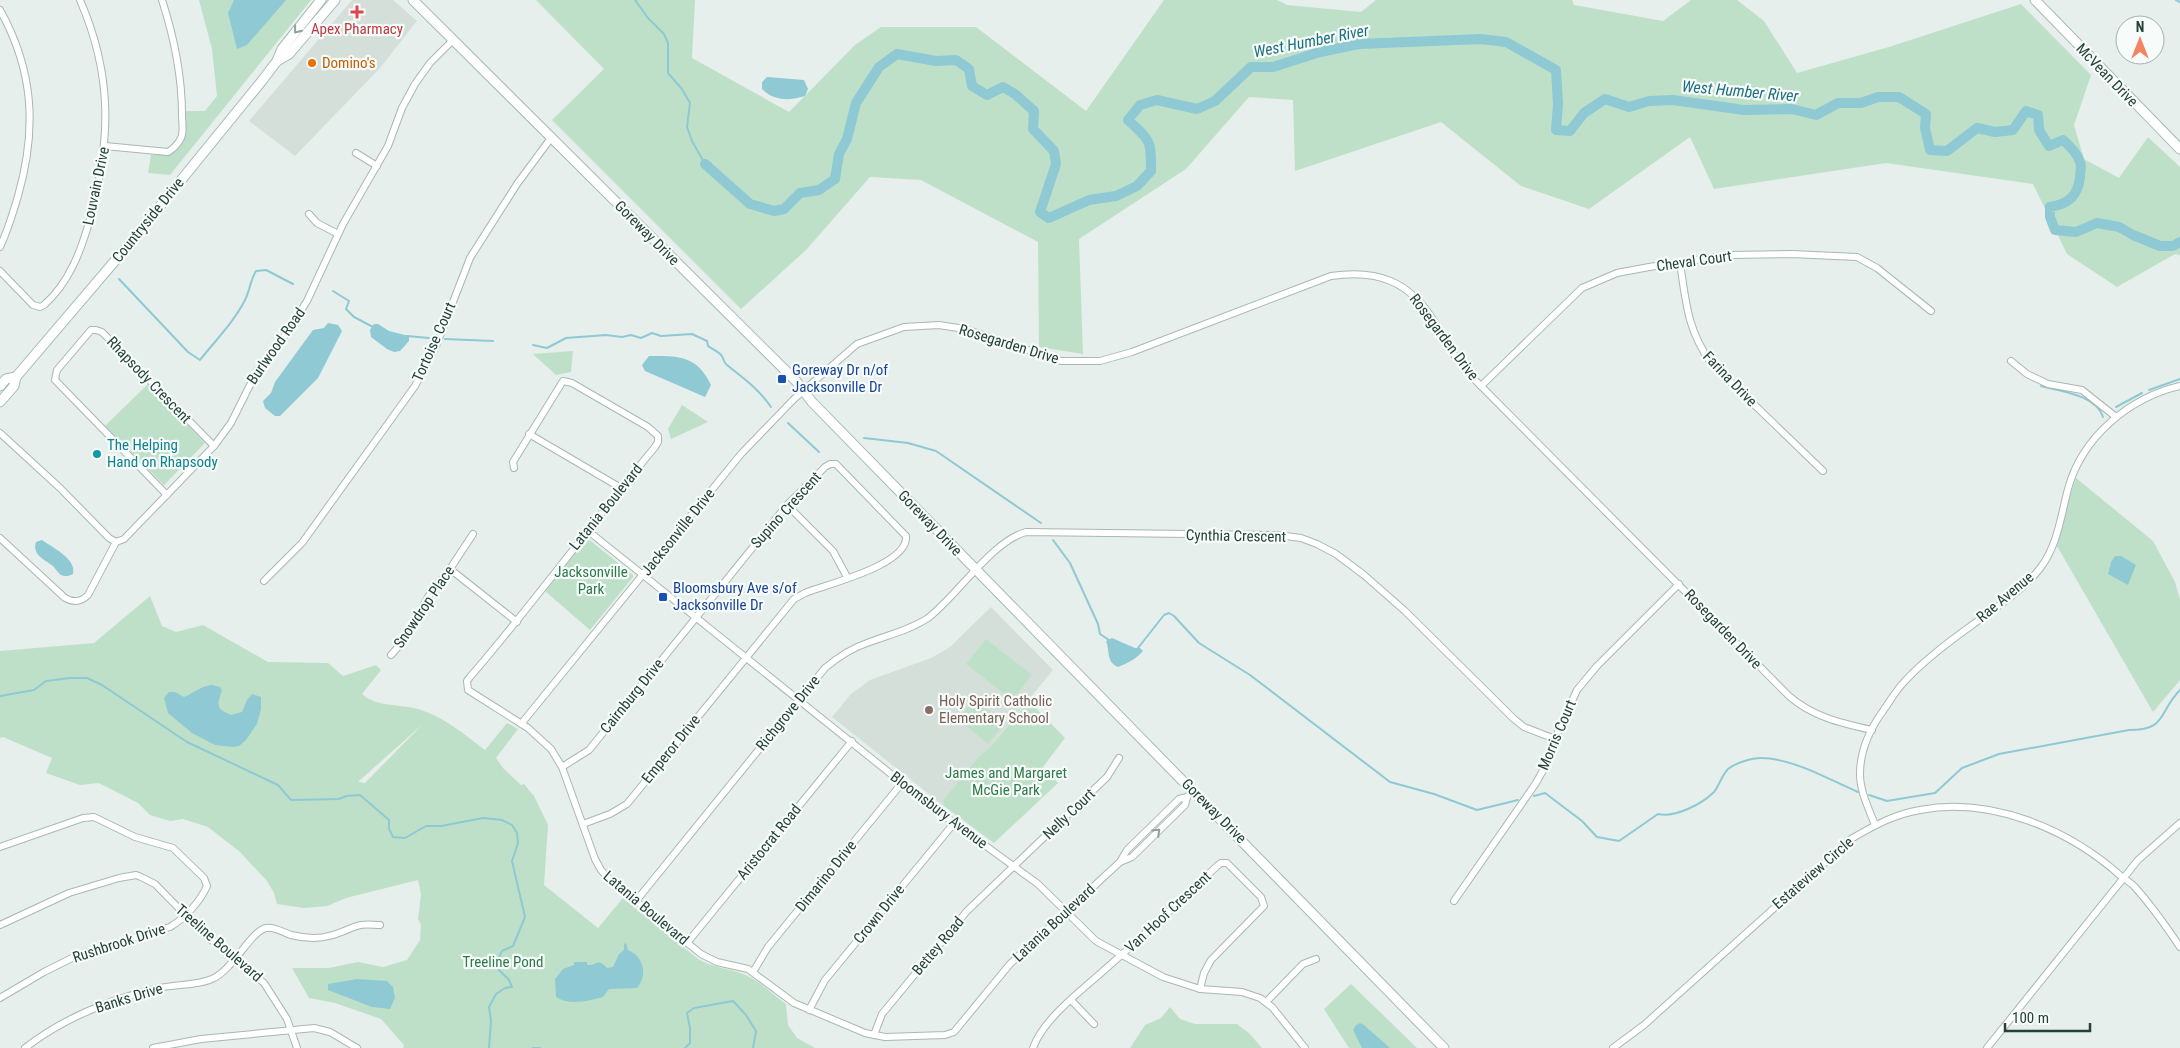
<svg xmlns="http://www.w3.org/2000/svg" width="2180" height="1048" font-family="'Roboto Condensed',sans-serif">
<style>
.built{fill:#d4dfda}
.green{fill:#bfe0c8;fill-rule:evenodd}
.water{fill:#8ec9d4}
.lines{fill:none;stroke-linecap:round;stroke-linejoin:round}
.stream{stroke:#8ec9d4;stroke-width:2}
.river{stroke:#8ec9d4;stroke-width:10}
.street-casing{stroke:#a8b8b2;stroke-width:8}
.secondary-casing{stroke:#a4bbb3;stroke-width:11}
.street{stroke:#fff;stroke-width:6}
.secondary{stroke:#fff;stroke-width:9}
.oneway{stroke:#92a09c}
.health-dot{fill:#e0444e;stroke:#f7fbf9;stroke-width:2}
.food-dot{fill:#e8710a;stroke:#f7fbf9;stroke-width:2}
.transit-dot{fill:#1a4fb4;stroke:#f7fbf9;stroke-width:2}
.culture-dot{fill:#0f9aa8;stroke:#f7fbf9;stroke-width:2}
.education-dot{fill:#8d6e63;stroke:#f7fbf9;stroke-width:2}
.labels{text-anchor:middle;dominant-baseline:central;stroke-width:4.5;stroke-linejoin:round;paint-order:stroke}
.health-label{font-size:15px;fill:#be3a42;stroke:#f7fbf9}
.food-label{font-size:15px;fill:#c56008;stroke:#f7fbf9;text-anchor:start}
.street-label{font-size:15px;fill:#24423a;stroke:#f7fbf9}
.transit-label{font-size:15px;fill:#164399;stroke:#f7fbf9;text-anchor:start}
.culture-label{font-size:15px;fill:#0d838f;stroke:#f7fbf9;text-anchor:start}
.park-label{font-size:15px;fill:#2d7a4b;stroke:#f7fbf9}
.education-label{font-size:15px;fill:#785e54;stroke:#f7fbf9;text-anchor:start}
.water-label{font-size:16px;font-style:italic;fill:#1c6f80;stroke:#f7fbf9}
</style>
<rect width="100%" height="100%" fill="#e6efeb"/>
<g class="built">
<polygon points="352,0 393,0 417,21 380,68 295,156 249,121"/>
<polygon points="991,607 1053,670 990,747 980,755 943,800 944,806 832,717 851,694 870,680 931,658 950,647"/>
</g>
<g class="green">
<polygon points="199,0 311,0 170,175 148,173 151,155 171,155 185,139 186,111 205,111 217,96 212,49"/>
<polygon points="536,0 695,0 692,58 789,112 855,45 881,27 976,27 1086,111 1164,0 1277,0 1287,5 1361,12 1376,0 1572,0 1574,5 1663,21 1691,0 1737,0 1764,21 1797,73 1889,47 2021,4 2091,75 2074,125 2084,159 2119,178 2148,137 2180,167 2180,255 2175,254 2117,287 2067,254 2033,184 1886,163 1714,189 1690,137 1589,209 1521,186 1441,122 1295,171 1293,100 1249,97 1186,169 1079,239 1083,354 1039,347 1038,242 921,180 870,177 806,250 741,309 552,120 604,69"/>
<polygon points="573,351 571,372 556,375 533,354"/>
<polygon points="148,384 205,443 164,485 105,426"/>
<polygon points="682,405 708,422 671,439 668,429"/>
<polygon points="2076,478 2153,541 2175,582 2180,600 2180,680 2153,712 2057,546 2062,519"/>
<polygon points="587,538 633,575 633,577 590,630 545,591"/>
<path d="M 150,596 L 162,626 L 176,632 L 203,625 L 268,662 L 328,663 L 343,676 L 376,665 L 381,670 L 362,694 C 376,707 400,704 418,709 C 443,716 465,735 485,750 L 507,723 L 518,729 L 496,758 L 503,768 L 521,785 L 524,784 L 534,796 L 548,825 L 544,885 L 598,928 L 623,898 L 698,959 C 713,968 728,968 743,974 C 759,980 772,994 786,1004 L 788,1025 L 797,1038 L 815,1048 L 403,1048 L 404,1045 L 381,1019 L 335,1003 L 309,998 L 292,968 L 329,968 L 358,962 L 383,967 L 407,960 L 420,940 L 421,925 L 418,919 L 421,894 L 418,880 L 346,898 L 327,906 L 304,908 L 277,904 L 274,893 L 267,881 L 240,852 L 208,827 L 183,819 L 170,821 L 150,815 L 138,803 L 99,783 L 80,785 L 46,773 L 52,758 L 3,737 L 0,738 L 0,651 L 94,643 ZM 423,724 L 365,783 L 359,782 L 359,781 Z"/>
<polygon points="986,639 1032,675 1012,700 966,664"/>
<polygon points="975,699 1004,724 988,744 958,719"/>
<polygon points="1029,701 1065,738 1043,767 1058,783 994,843 944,806 943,800 980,755 990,747"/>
<polygon points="1351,984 1417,1048 1349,1048 1324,1009"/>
<polygon points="1170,1007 1180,1019 1195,1024 1237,1024 1249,1033 1262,1048 1130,1048 1145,1025 1161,1018"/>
</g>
<g class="water">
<polygon points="234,0 286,0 247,45 237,49 228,13"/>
<path d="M 767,77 L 804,80 L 808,89 L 805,96 C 789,101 774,101 762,89 L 762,82 Z"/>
<polygon points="328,323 338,325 342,331 318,378 280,416 275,416 265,408 263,401 271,393 275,382 313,330 324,328"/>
<polygon points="374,324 378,324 389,331 409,336 409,341 400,351 394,352 387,349 371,337 370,330"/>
<path d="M 649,356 C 678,356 697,355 711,385 L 705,397 L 645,371 L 642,365 Z"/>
<path d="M 42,540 C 53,548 77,559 73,574 C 69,576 65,577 61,575 C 58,573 56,569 53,566 C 44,559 32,555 36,542 Z"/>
<polygon points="2115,556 2121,556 2136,565 2128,585 2108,574 2111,562"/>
<path d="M 1112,638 L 1135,648 L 1140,648 L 1143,651 C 1136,659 1128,663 1118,667 C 1106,662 1110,651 1106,641 Z"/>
<path d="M 212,685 L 220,687 L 222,690 C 218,704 214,708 231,715 L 242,712 L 247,700 L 252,694 L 261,697 L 261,709 L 257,724 L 246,740 L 239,746 L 233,747 L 215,745 L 192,733 L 168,713 L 164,698 L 169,692 L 175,692 L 184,697 C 194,693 200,686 212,685 Z"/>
<path d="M 626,943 L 628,950 C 644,957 648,975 637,988 L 609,989 L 603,997 C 588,1001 570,1006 556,997 L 555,979 L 563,969 L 574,965 L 574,962 L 587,962 L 587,965 C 598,966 597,957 607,968 L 613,967 L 619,954 L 624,950 L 624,944 Z"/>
<polygon points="357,979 387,981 393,987 395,998 390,1009 372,1007 328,990 328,984"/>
<polygon points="1360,1023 1364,1025 1390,1048 1362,1048 1353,1030 1356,1025"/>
</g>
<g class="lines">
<g class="stream">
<polyline points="635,0 648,18 664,34 668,43 668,73 682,89 690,103 687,127 692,141 705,164"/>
<polyline points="2176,0 2180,2"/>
<path d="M 119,279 L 188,352 L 200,360 C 215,341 234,322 245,300 C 250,290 250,281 256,271 L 266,270 L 293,284"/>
<polyline points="333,291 349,301 346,309 354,317 373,327"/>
<polyline points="407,336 429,338"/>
<polyline points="445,339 493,341"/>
<path d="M 533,345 L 547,348 L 566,338 L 606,335 L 622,337 L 631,335 L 641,338 L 652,333 L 661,336 L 692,334 L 707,341 L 708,346 C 712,349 719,352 721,355 C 724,358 723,362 727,365 C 743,378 759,389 771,407"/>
<path d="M 2041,386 C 2060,391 2096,395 2103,417"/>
<polyline points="2149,390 2180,379"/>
<polyline points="2116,407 2142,393"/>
<polyline points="788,423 819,452"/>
<polyline points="864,438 908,443 936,451 1041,523"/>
<polyline points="1053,540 1070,563 1098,624 1100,634 1109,640"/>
<polyline points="1138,648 1164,615 1169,613 1174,616 1199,643 1250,675 1390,782 1434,794 1477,810 1518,800"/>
<polyline points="0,696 34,690 46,681 70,678 87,678 102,685 187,742 278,785 291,800 339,799 346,796 360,795 389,820 389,829 393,837 405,838 426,826 441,826 483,818 502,820 512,825 517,833 518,843 512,861 525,917 513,946 502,951 495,966 509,980 512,987 505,988 496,994 489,1007 491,1021 489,1048"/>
<path d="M 1869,795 L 1887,801 L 1935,793 L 1962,768 L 1999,754 L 2129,730 C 2168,730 2158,712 2180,690"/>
<path d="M 1534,796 L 1545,793 L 1582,821 L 1597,837 L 1619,841 L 1658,814 C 1675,818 1702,804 1714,792 C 1719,786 1722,775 1728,769 C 1735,763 1752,758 1761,758 C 1792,758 1830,780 1858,792"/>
<polyline points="533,1048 540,1048"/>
<polyline points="685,1048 690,1043 690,1028 687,1013 694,1008 733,1001 746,1015 756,1031 753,1048"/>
</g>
<path class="river" d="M 705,164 L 750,204 L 774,211 L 784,209 L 800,193 L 819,190 L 835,179 L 839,154 L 847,139 L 856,103 L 879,67 L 897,54 L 936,61 L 956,60 L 969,69 L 972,86 L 987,95 L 1003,87 L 1015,94 L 1034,111 L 1033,129 L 1054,151 L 1056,164 L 1040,212 L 1049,218 L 1089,200 L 1116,196 L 1137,186 L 1151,171 C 1151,140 1151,141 1128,120 L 1140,105 L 1157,100 L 1197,109 L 1215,101 L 1251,67 L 1273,67 L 1320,52 L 1359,44 L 1481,39 L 1506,42 L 1556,70 L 1558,104 L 1556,130 L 1570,131 L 1584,113 L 1605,99 L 1629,107 L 1649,101 L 1673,100 L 1744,110 L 1792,109 L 1816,115 L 1838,103 L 1861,103 L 1878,97 L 1899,97 L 1926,114 L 1925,128 L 1930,150 L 1947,151 L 1977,128 L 1995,132 L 2013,130 L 2026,111 L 2038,115 L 2039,130 L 2049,146 L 2063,140 C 2070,146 2077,153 2080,162 C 2082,166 2080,172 2080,177 C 2078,196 2068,204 2050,207 L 2050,217 L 2055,230 L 2076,232 L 2097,223 L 2119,227 L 2133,235 L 2160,246 L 2173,246 L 2180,242"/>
<g class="street-casing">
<g id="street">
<path d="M 0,10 C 34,71 37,129 18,196 C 13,213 8,230 0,247"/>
<path d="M 105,146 L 168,152 C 173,149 178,144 181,138 C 184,132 182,122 182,115 C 182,76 174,37 162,0"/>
<polyline points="356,153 377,166"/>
<polyline points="309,214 317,223 338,234"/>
<path d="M 1680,263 C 1686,302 1687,329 1711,363 L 1823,471"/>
<path d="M 0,271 L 33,305 L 40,307 L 44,305 C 69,283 81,251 90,219 C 111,140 113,76 80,0"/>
<polyline points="2011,361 2027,374 2048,384 2082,390 2116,417"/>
<polyline points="1481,386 1582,288 1617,273 1649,267 1729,255 1792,254 1857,257 1877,268 1931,311"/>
<polyline points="0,433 60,488 109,538 116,542 124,539 214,446 231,423 257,371 286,334 307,301 343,224 388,146 402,108 415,84 430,63 453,40"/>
<polyline points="529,434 621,488"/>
<path d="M 514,468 L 513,462 L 563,381 L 572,383 L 648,427 L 658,436 L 658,442 L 655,447 C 592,523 534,603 470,677 L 467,681 L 468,690 L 528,728 L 551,749 L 562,767 L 595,859 L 601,870 L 610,880 L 701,954 L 717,962 L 748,969 L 794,1003 L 865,1033 L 885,1037 L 945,1035 L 954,1032 L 1010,964 L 1107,874 L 1120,862 L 1132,857 L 1185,805 L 1187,797 L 1193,791"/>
<polyline points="167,495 55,380 57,370 91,330 96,330 102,332 214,446"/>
<polyline points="787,505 833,551 847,577"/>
<polyline points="587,530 927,803 1038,884 1096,941 1163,977 1200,989 1242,992 1260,998 1272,1007 1305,1048"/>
<path d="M 0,538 L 65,598 C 74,603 81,602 88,595 L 116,542"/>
<polyline points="450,569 517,622"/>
<polyline points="264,581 302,543 415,386 436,346 470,258 517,184 551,138"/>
<polyline points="391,655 407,637 428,597 450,569 473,534"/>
<path d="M 521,724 L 741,454 L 794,399 L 857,344 L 904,327 L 939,325 L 965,329 L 1061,361 L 1100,361 L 1132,352 L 1331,276 C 1377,269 1409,281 1434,321 C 1439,329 1443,339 1449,348 C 1457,359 1467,370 1476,381 L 1789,696 C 1813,717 1841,723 1872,730"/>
<path d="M 562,767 L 589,750 L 787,505 L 825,467 L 830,464 L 836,464 L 906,536 C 909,565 827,584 805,593 L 794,599 L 627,804 L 610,814 L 583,824"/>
<path d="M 1875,825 C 1869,809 1860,792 1860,774 C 1860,752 1870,729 1883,711 C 1890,701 1896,690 1905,681 C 1925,659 1951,640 1975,623 C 1998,606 2024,590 2041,567 C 2058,544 2061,515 2068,489 C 2082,437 2129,398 2180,386"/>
<path d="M 0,847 L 83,818 L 94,817 L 135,837 L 173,848 L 204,878 L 207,886 C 200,902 185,918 170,927 L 78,955 L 44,972 L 0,998"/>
<polyline points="1120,862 1127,850 1179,799 1187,797"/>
<path d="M 636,901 L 825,668 C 837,658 852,648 867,643 C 888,635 910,630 928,618 C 957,596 992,541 1026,532 L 1278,535 L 1301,538 L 1317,544 L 1336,554 L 1364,575 L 1405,611 L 1514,719 L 1524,727 L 1555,739"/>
<polyline points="1454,901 1536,783 1546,765 1555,739 1577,690 1597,666 1679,584"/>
<polyline points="0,925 69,893 119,878 136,875 141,877 155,884 204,934 264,983 287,1019 297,1048"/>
<polyline points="687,943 852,741"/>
<polyline points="753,972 768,947 902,783"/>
<polyline points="1071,1000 1094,1024"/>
<polyline points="1266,1002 1303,964 1316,959"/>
<polyline points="809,1010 825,980 955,822"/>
<polyline points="874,1035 882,1014 967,911 1107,777 1119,758"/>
<path d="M 25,1048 C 65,1017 111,999 159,988 C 176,984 196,986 212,979 C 233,970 251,931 266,928 C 274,926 284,933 291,935 C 299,937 306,938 314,938 C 331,938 342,931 357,926 C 364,923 373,925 380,925"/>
<polyline points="153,1048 201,1039 314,1028 330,1032 357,1048"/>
<path d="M 1033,1048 C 1044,1017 1086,987 1110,965 C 1146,933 1182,900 1217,866 L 1221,863 L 1227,863 L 1261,897 L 1264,906 L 1211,960 L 1204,973 L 1200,989"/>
<path d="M 1613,1048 L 1644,1025 L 1851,839 C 1873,826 1895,814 1920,810 C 1992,796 2070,830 2122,877 C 2126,880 2131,883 2134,886 C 2151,905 2166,926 2180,947"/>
<polyline points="1987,1048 2138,860 2180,823"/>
</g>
</g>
<g class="secondary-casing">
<g id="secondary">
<polyline points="413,0 796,381 812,402 1444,1048"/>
<polyline points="2035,0 2180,149"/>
<polyline points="277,61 289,54 335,0"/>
<polyline points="0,386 6,379 16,377"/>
<polyline points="0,402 14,386 16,377 125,249 261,82 277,61 282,49 321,0"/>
</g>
</g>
<use href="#street" class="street"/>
<use href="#secondary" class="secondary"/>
</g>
<defs><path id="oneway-chevron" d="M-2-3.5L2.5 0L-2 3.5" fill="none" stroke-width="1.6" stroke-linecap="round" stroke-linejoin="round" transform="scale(1.25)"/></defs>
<g class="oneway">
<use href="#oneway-chevron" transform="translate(297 30) rotate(129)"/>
<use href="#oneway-chevron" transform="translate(1157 832) rotate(-44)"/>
</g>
<path class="health-dot" d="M354.5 4.5h5v5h5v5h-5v5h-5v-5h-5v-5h5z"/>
<circle class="food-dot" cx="312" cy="63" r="5"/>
<g class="transit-dot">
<rect x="777" y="374" width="10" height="10" rx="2.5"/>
<rect x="658" y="592" width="10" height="10" rx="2.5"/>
</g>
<circle class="culture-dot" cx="97" cy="454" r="5"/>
<circle class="education-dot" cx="929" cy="710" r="5"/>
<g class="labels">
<g class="health-label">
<text x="357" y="29">Apex Pharmacy</text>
</g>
<g class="food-label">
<text x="322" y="63">Domino's</text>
</g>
<g class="street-label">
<text transform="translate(2107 75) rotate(46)">McVean Drive</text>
<text transform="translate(96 186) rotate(-78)">Louvain Drive</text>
<text transform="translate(148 220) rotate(-51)">Countryside Drive</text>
<text transform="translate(647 233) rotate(45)">Goreway Drive</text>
<text transform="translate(1694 261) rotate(-8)">Cheval Court</text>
<text transform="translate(1444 337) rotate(53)">Rosegarden Drive</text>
<text transform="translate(434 342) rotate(-66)">Tortoise Court</text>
<text transform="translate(1009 344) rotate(17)">Rosegarden Drive</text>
<text transform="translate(276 346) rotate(-55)">Burlwood Road</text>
<text transform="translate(1730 379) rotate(46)">Farina Drive</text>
<text transform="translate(149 380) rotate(46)">Rhapsody Crescent</text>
<text transform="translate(606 507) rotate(-51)">Latania Boulevard</text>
<text transform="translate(786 510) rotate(-48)">Supino Crescent</text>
<text transform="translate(930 523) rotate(46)">Goreway Drive</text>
<text transform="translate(678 532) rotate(-51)">Jacksonville Drive</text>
<text transform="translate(1236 536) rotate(1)">Cynthia Crescent</text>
<text transform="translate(2005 597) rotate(-40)">Rae Avenue</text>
<text transform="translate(424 607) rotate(-56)">Snowdrop Place</text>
<text transform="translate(1723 629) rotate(46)">Rosegarden Drive</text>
<text transform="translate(632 696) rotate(-51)">Cairnburg Drive</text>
<text transform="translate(788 713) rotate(-51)">Richgrove Drive</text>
<text transform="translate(1557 735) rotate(-67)">Morris Court</text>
<text transform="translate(671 749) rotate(-51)">Emperor Drive</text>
<text transform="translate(939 810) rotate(37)">Bloomsbury Avenue</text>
<text transform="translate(1214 811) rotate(45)">Goreway Drive</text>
<text transform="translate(1069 814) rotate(-44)">Nelly Court</text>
<text transform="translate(769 842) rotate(-51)">Aristocrat Road</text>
<text transform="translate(1813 873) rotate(-41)">Estateview Circle</text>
<text transform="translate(826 876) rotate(-51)">Dimarino Drive</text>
<text transform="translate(646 908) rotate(40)">Latania Boulevard</text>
<text transform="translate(1168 912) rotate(-43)">Van Hoof Crescent</text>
<text transform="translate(879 914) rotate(-51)">Crown Drive</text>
<text transform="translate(1054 923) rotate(-43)">Latania Boulevard</text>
<text transform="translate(119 943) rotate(-18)">Rushbrook Drive</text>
<text transform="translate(219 943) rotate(41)">Treeline Boulevard</text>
<text transform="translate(938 946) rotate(-50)">Bettey Road</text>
<text transform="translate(129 998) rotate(-17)">Banks Drive</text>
</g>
<g class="transit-label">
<text x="792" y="370">Goreway Dr n/of<tspan x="792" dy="17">Jacksonville Dr</tspan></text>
<text x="673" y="588">Bloomsbury Ave s/of<tspan x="673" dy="17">Jacksonville Dr</tspan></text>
</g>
<g class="culture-label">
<text x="107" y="445">The Helping<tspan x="107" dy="17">Hand on Rhapsody</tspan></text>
</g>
<g class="park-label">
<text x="591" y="572">Jacksonville<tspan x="591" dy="17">Park</tspan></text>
<text x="1006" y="773">James and Margaret<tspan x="1006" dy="17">McGie Park</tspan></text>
<text x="503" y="962">Treeline Pond</text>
</g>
<g class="education-label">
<text x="939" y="701">Holy Spirit Catholic<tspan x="939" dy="17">Elementary School</tspan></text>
</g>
<g class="water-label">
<text transform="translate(1311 41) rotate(-11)">West Humber River</text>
<text transform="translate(1740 91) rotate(5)">West Humber River</text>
</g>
</g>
<g transform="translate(2140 40)"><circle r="24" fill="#f7fbf9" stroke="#a3b1ad"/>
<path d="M0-4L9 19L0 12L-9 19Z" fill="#f4845f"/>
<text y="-8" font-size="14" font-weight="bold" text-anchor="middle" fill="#24423a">N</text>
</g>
<path d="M2005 1023v8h85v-8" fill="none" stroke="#24423a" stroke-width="2.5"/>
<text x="2012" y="1023" font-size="15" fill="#24423a" stroke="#f7fbf9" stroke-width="4" paint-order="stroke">100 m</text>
</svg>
